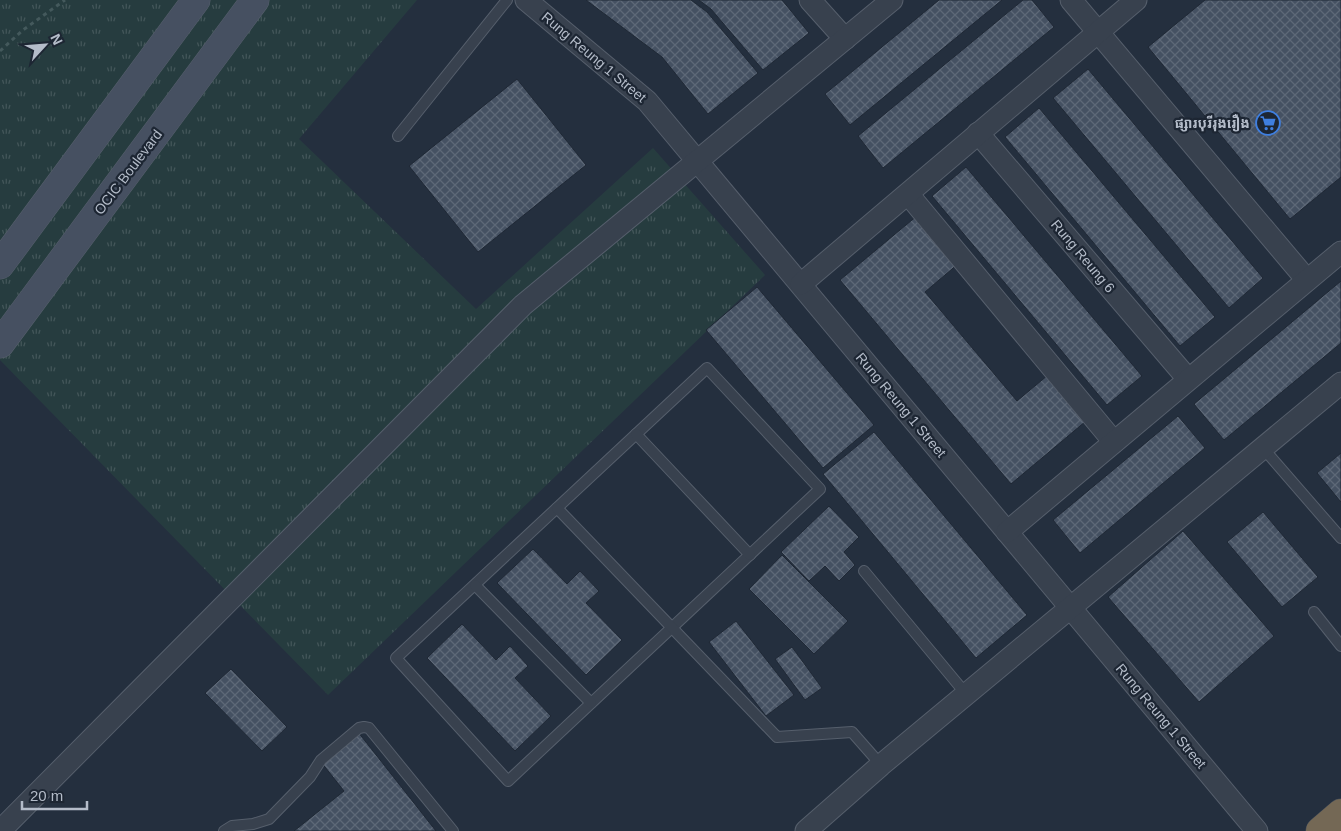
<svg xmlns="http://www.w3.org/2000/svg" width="1341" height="831" font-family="Arial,'Noto Sans Khmer',sans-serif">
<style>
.grass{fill:url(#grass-tufts)}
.building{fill:url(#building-cross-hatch);stroke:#1f2835}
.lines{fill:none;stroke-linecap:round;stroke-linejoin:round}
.lane-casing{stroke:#565f6c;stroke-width:12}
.street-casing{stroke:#565f6c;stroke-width:23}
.secondary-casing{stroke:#565f6c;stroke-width:29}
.highway-casing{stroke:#434c59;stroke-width:29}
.path{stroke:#44595c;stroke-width:3;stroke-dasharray:4 4;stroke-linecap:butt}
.lane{stroke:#38414e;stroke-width:10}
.street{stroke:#38414e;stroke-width:21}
.secondary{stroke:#465061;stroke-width:28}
.highway{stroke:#746855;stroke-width:28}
.labels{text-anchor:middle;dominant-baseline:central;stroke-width:4.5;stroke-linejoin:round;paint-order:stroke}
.street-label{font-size:14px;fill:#b4bcc9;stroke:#1d2633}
.poi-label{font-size:14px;font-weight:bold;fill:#b4bcc9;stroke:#1d2633;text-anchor:end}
</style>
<defs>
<pattern id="grass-tufts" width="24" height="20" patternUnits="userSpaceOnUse" patternTransform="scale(1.25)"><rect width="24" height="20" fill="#263c3f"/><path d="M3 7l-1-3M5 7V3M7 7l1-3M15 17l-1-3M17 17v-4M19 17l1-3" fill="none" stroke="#435659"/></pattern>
<pattern id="building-cross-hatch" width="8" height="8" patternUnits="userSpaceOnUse" patternTransform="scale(1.25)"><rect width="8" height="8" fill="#455162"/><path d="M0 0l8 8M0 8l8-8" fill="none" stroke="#5d6877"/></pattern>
</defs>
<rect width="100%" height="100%" fill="#242f3e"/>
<polygon class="grass" points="0,0 417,0 299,139 476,309 653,148 765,275 328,695 0,360"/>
<g class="building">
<polygon points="586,0 691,0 707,12 758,73 708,114 662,57"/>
<polygon points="699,0 782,0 809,33 763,70 711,9"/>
<polygon points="939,0 1002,0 850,125 825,94"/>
<polygon points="1023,0 1032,0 1054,27 883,168 858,136"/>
<polygon points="1205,0 1341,0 1341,177 1290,219 1148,47"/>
<polygon points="1088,69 1263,278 1229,308 1053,98"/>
<polygon points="517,79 586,165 478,252 409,166"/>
<polygon points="1039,108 1215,317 1180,346 1005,137"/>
<polygon points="966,167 1142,376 1107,405 932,196"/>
<polygon points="918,215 959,263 925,292 1017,401 1048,375 1086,421 1011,484 840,280"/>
<polygon points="1341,281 1341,343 1224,440 1194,404"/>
<polygon points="757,287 874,425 823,468 706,330"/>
<polygon points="1178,416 1205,448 1080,553 1053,520"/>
<polygon points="874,432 1027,615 976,658 823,474"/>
<polygon points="1341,453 1341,502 1317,473"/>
<polygon points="829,506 859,537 844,552 855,565 839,581 825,566 809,581 781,552"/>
<polygon points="1263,512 1318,577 1282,607 1227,542"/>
<polygon points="1183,531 1274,636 1199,702 1108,597"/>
<polygon points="533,549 567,584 580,571 599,591 586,603 622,640 586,675 497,583"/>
<polygon points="782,555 848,621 814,654 749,589"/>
<polygon points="736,621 794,695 766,716 709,642"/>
<polygon points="462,624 496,660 510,646 528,666 515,678 551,716 515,751 427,658"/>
<polygon points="792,647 822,688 805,700 775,659"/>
<polygon points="231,669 287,727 262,751 205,693"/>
<polygon points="358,732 436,831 294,831 344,791 321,762"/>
</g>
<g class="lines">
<g class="lane-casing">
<g id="lane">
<polyline points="398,136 507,0"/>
<polygon points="707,368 820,489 508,781 396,658"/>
<polyline points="636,434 750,555"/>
<polyline points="1263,448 1341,538"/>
<polyline points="557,508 777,737 852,732 881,765"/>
<polyline points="864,571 966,694"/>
<polyline points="475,585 591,703"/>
<polyline points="1314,612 1341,646"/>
<polyline points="224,831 232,826 253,824 269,819 310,777 321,760 359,728 364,727 369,728 453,831"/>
</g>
</g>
<g class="street-casing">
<g id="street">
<polyline points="526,0 647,101 1257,831"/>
<polyline points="810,0 845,39"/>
<polyline points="1071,0 1307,280"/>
<polyline points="978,133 1188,379"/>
<polyline points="908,194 1114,442"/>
<polyline points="801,284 1136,0"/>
<polyline points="1007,532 1341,252"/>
<polyline points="0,831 523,305 892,0"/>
<polyline points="806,831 881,765 1341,383"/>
</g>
</g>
<g class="secondary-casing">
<g id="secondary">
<polyline points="0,265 196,0"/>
<polyline points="0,344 255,0"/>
</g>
</g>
<g class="highway-casing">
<polyline id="highway" points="1320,831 1341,813"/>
</g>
<polyline class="path" points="0,51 23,30 65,0"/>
<use href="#lane" class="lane"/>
<use href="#street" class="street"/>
<use href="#secondary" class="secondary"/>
<use href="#highway" class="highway"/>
</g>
<defs>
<g id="supermarket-ring" transform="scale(1.25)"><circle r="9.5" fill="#1d2633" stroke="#3f7fe0" stroke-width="1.5"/><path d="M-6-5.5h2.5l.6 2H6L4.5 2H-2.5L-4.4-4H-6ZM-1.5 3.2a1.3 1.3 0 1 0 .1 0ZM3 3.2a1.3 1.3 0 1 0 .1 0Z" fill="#3f7fe0"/></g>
</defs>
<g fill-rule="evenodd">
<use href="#supermarket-ring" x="1268" y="123"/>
</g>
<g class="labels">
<g class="street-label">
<text transform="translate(594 57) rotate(40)">Rung Reung 1 Street</text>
<text transform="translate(128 172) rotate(-53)">OCIC Boulevard</text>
<text transform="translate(1083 256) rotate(50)">Rung Reung 6</text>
<text transform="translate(901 405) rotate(50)">Rung Reung 1 Street</text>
<text transform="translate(1161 716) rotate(50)">Rung Reung 1 Street</text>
</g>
<g class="poi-label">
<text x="1250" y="123">ផ្សារបុរីរុងរឿង</text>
</g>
</g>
<g transform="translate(45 45) rotate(64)" stroke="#1d2633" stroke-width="4" paint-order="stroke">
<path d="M0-4L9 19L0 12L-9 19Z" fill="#b4bcc9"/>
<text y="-8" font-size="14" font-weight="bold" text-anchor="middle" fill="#b4bcc9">N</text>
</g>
<path d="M22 801v8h65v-8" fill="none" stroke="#b4bcc9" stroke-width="2.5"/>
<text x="30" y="801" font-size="15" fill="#b4bcc9" stroke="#1d2633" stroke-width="4" paint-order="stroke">20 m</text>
</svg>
